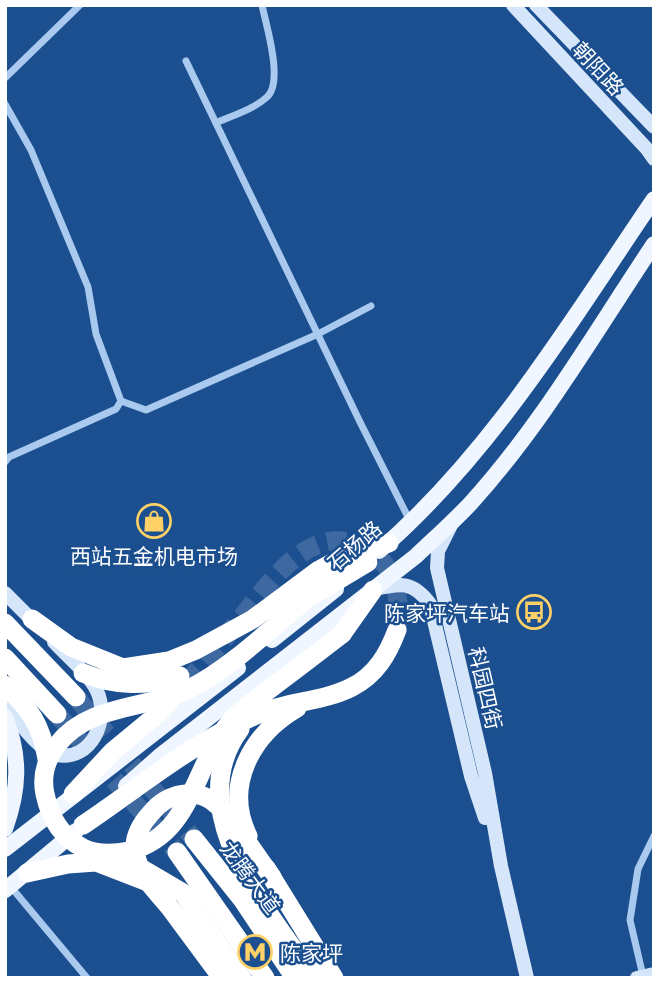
<svg xmlns="http://www.w3.org/2000/svg" width="659" height="983" font-family="'Exo 2','Noto Sans SC',sans-serif">
<style>
.lines{fill:none;stroke-linecap:round;stroke-linejoin:round}
.highway-tunnel{stroke:#3d69a0;stroke-width:19;stroke-dasharray:19 10;stroke-linecap:butt}
.street{stroke:#a9c9ee;stroke-width:7}
.secondary{stroke:#d6e6fa;stroke-width:14}
.primary{stroke:#f0f6ff;stroke-width:16}
.highway{stroke:#fff;stroke-width:19}
.highway-bridge{stroke:#fff;stroke-width:19}
.labels{text-anchor:middle;dominant-baseline:central;stroke-width:5;stroke-linejoin:round;paint-order:stroke}
.street-label{font-size:21px;fill:#fff;stroke:#1b4f8f}
.poi-label{font-size:21px;fill:#fff;stroke:#1b4f8f}
</style>
<rect width="100%" height="100%" fill="#1b4f8f"/>
<g class="lines">
<g class="highway-tunnel">
<path d="M 185,683 C 205,663 223,641 241,618 C 272,580 316,513 373,553 C 397,570 401,603 397,630"/>
<polyline points="76,697 194,839"/>
<polyline points="57,714 177,852"/>
</g>
<g class="street">
<polyline points="186,61 360,422 411,523"/>
<polyline points="5,78 80,5"/>
<polyline points="5,104 31,150 88,287 96,334 121,401 116,409 9,457 5,462"/>
<path d="M 218,122 C 234,115 254,109 267,97 C 284,82 266,25 262,5"/>
<polyline points="121,401 146,410 318,334 371,306"/>
<polyline points="11,887 87,978"/>
<polyline points="643,976 630,920 638,869 654,836"/>
</g>
<g class="secondary">
<polyline points="513,5 647,149 654,159"/>
<polyline points="536,5 654,127"/>
<polyline points="451,525 438,551 437,568 485,773 501,866 527,978"/>
<path d="M 375,589 C 401,583 413,581 430,604 L 471,776 L 485,818"/>
<polyline points="5,593 37,625"/>
<path d="M 5,706 C 17,719 39,751 56,755 C 92,762 110,719 97,691 C 88,673 68,657 54,642"/>
<polyline points="637,978 654,974"/>
</g>
<g class="primary">
<path d="M 379,551 C 493,452 570,322 654,199"/>
<polyline points="272,640 336,589"/>
<path d="M 5,717 C 21,757 19,790 5,829"/>
<path d="M 126,786 L 161,755 L 416,556 C 434,539 453,522 470,504 C 541,426 595,332 654,244"/>
<polyline points="5,849 238,668"/>
<polyline points="5,890 76,831"/>
</g>
<g class="highway">
<polyline points="308,598 368,562"/>
<polyline points="32,619 71,647 123,668 169,661 196,650 253,619 319,570 341,558 389,543"/>
<polyline points="5,623 76,697"/>
<polyline points="342,634 373,590"/>
<polyline points="5,658 57,714"/>
<path d="M 83,673 C 117,687 145,686 180,676"/>
<polyline points="73,794 113,751 159,713 180,689"/>
<path d="M 83,825 C 141,786 194,741 259,714 C 289,701 323,702 352,687 C 376,675 388,654 397,630"/>
<path d="M 248,836 C 223,785 252,734 297,708"/>
<polyline points="194,839 242,899 295,978"/>
<polyline points="177,852 265,978"/>
<polyline points="266,868 334,978"/>
<polyline points="27,873 68,864 96,862 145,881"/>
<path d="M 222,978 C 205,955 188,932 171,909 C 157,891 141,879 136,856 C 132,839 140,825 151,813 C 167,793 197,786 217,805 C 236,822 256,856 272,877"/>
</g>
<g class="highway-bridge">
<path d="M 308,598 C 272,627 232,667 191,688 C 147,710 89,703 57,745 C 46,760 41,775 45,794 C 50,818 61,837 83,848 C 98,855 114,854 129,851 C 193,835 193,766 230,722 C 242,708 260,697 275,685 C 298,668 320,651 342,634"/>
<path d="M 5,685 C 30,709 41,724 47,759"/>
<path d="M 240,729 C 179,811 269,912 314,978"/>
<polyline points="109,857 137,866 183,893 242,978"/>
</g>
</g>
<defs>
<g id="shop-ring" transform="scale(1.75)"><circle r="9.5" fill="#1b4f8f" stroke="#ffd166" stroke-width="1.5"/><path d="M-5-2.5h2.3a2.7 3.5 0 0 1 5.4 0H5L5.5 6h-11ZM-1.5-2.5h3a1.5 2.3 0 0 0-3 0Z" fill="#ffd166"/></g>
<g id="bus-ring" transform="scale(1.75)"><circle r="9.5" fill="#1b4f8f" stroke="#ffd166" stroke-width="1.5"/><path d="M-5-6H5V4H4V6H2V4H-2V6H-4V4H-5ZM-3.5-4V0h7V-4ZM-3.5 1.2v1.5H-2V1.2ZM2 1.2v1.5H3.5V1.2Z" fill="#ffd166"/></g>
<g id="metro-ring" transform="scale(1.75)"><circle r="9.5" fill="#1b4f8f" stroke="#ffd166" stroke-width="1.5"/><path d="M-5.5 5V-5H-3L0 0L3-5H5.5V5H3V-.5L0 4L-3-.5V5Z" fill="#ffd166"/></g>
</defs>
<g fill-rule="evenodd">
<use href="#shop-ring" x="154" y="521"/>
<use href="#bus-ring" x="534" y="612"/>
<use href="#metro-ring" x="255" y="952"/>
</g>
<g class="labels">
<g class="street-label">
<text transform="translate(599 68) rotate(47)">朝阳路</text>
<text transform="translate(354 545) rotate(-41)">石杨路</text>
<text transform="translate(486 688) rotate(77)">科园四街</text>
<text transform="translate(251 877) rotate(53)">龙腾大道</text>
</g>
<g class="poi-label">
<text x="154" y="555">西站五金机电市场</text>
<text x="510" y="612" text-anchor="end">陈家坪汽车站</text>
<text x="280" y="952" text-anchor="start">陈家坪</text>
</g>
</g>
<rect width="659" height="983" fill="none" stroke="#ffffff" stroke-width="14"/>
</svg>
